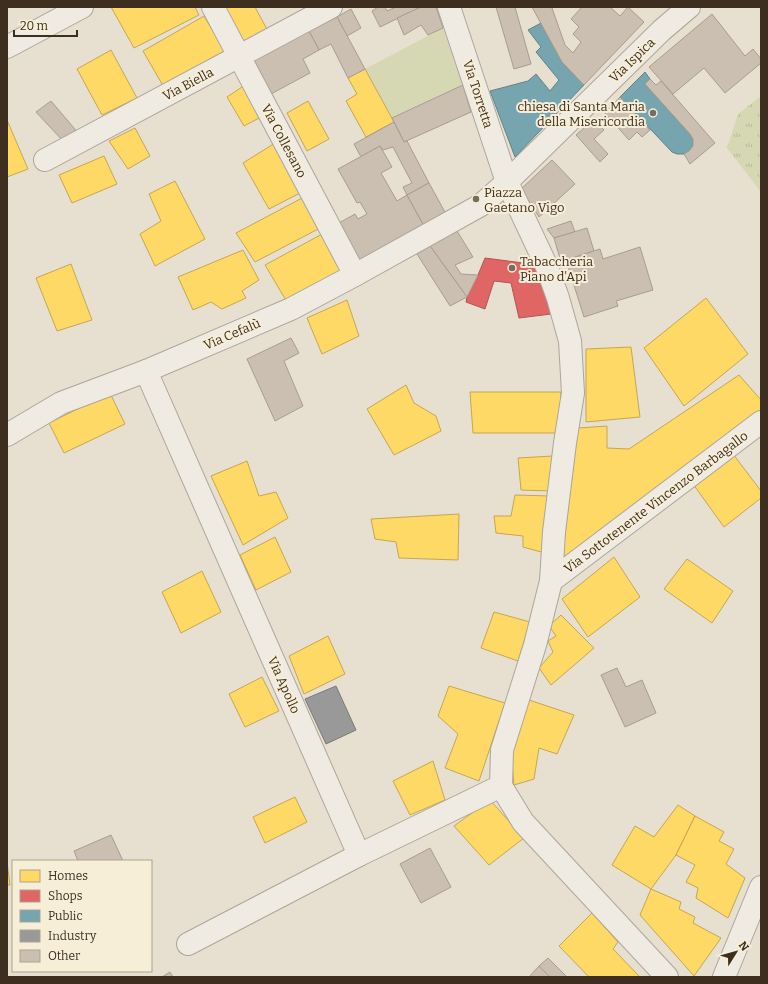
<svg xmlns="http://www.w3.org/2000/svg" width="768" height="984" font-family="Bitter,serif">
<style>
.grass{fill:url(#grass-tufts)}
.garden{fill:#d6d7b3}
.homes{fill:#ffd966;stroke:#c5a651}
.shops{fill:#e06666;stroke:#af5551}
.public{fill:#76a5af;stroke:#658184}
.industry{fill:#999;stroke:#7d7975}
.building{fill:#cbbfb2;stroke:#a89c90}
.lines{fill:none;stroke-linecap:round;stroke-linejoin:round}
.minor-casing{stroke:#ada599;stroke-width:24}
.minor{stroke:#efebe3;stroke-width:22}
.poi-dot{fill:#786c5e;stroke:#f7eed8;stroke-width:1.5}
.labels{text-anchor:middle;dominant-baseline:central;stroke-width:4;stroke-linejoin:round;paint-order:stroke}
.street-label{font-size:13px;fill:#3d2e20;stroke:#f7eed8}
.poi-label{font-size:13px;fill:#3d2e20;stroke:#f7eed8;text-anchor:start}
</style>
<defs>
<pattern id="grass-tufts" width="24" height="20" patternUnits="userSpaceOnUse"><rect width="24" height="20" fill="#d6d7b3"/><path d="M3 7l-1-3M5 7V3M7 7l1-3M15 17l-1-3M17 17v-4M19 17l1-3" fill="none" stroke="#b9b99a"/></pattern>
</defs>
<rect width="100%" height="100%" fill="#e7e0d1"/>
<polygon class="grass" points="761,96 761,192 727,148 738,114"/>
<polygon class="garden" points="443,28 463,85 392,118 365,69"/>
<g class="homes">
<polygon points="111,7 195,7 199,15 134,48"/>
<polygon points="223,7 255,7 269,33 241,46"/>
<polygon points="204,16 229,58 166,91 143,51"/>
<polygon points="111,50 137,98 102,115 77,69"/>
<polygon points="365,69 394,122 366,137 346,101 357,94 348,78"/>
<polygon points="245,85 261,117 244,126 227,97"/>
<polygon points="308,101 329,139 307,151 287,113"/>
<polygon points="7,120 28,169 7,177"/>
<polygon points="135,128 150,156 128,169 109,141"/>
<polygon points="275,143 302,192 269,209 243,163"/>
<polygon points="104,156 117,184 72,203 59,175"/>
<polygon points="175,181 205,239 155,266 140,234 161,221 149,194"/>
<polygon points="304,197 322,227 255,262 236,233"/>
<polygon points="324,233 346,274 287,302 265,265"/>
<polygon points="243,250 259,280 242,291 246,298 222,309 211,302 193,310 178,277"/>
<polygon points="71,264 92,320 57,331 36,278"/>
<polygon points="706,298 748,354 684,406 644,348"/>
<polygon points="347,300 359,336 322,354 307,318"/>
<polygon points="631,347 640,417 586,422 586,349"/>
<polygon points="739,375 761,400 761,415 561,567 578,428 607,426 607,448 629,449"/>
<polygon points="406,385 414,403 436,416 441,431 394,455 367,409"/>
<polygon points="470,392 561,392 559,433 473,433"/>
<polygon points="110,393 125,424 64,453 49,423"/>
<polygon points="733,454 761,491 761,498 724,527 693,484"/>
<polygon points="553,456 552,491 521,490 518,458"/>
<polygon points="247,461 259,496 276,492 288,518 243,545 211,476"/>
<polygon points="515,495 550,496 545,553 523,547 523,536 496,533 494,516 511,516"/>
<polygon points="459,514 458,560 399,558 396,542 375,539 371,519"/>
<polygon points="275,537 291,572 256,590 240,555"/>
<polygon points="614,557 640,597 588,637 562,599"/>
<polygon points="687,559 733,591 712,623 664,589"/>
<polygon points="202,571 221,612 181,633 162,592"/>
<polygon points="494,612 530,622 518,661 481,648"/>
<polygon points="561,615 594,648 551,685 539,668 553,652 548,641 556,636 549,626"/>
<polygon points="328,636 345,674 304,694 289,656"/>
<polygon points="262,677 279,711 245,727 229,694"/>
<polygon points="449,686 505,703 479,781 445,768 458,734 438,716"/>
<polygon points="529,700 574,715 557,754 539,748 534,779 514,785 511,752"/>
<polygon points="433,761 445,800 410,815 393,781"/>
<polygon points="295,797 307,822 265,843 253,817"/>
<polygon points="490,800 524,838 489,865 454,826"/>
<polygon points="678,805 695,816 676,855 651,889 612,865 635,826 654,837"/>
<polygon points="695,816 724,832 719,841 734,849 726,864 745,878 728,918 696,898 698,888 686,882 695,865 676,855"/>
<polygon points="7,862 10,885 7,885"/>
<polygon points="651,889 681,902 679,909 695,917 693,923 721,938 694,976 640,915"/>
<polygon points="592,913 618,942 613,949 640,977 589,977 559,946"/>
</g>
<polygon class="shops" points="485,258 538,265 551,314 519,318 511,283 494,281 485,309 466,302 467,297 478,275"/>
<g class="public">
<polygon points="541,23 562,62 584,85 515,157 490,91 528,81 536,74 550,91 559,80 536,52 541,47 528,30"/>
<polygon points="645,72 650,79 645,84 690,134 693,139 693,146 689,151 684,154 677,154 672,152 620,97"/>
</g>
<polygon class="industry" points="336,686 356,730 326,744 305,699"/>
<g class="building">
<polygon points="378,7 385,7 387,11 396,7 421,7 380,27 372,11"/>
<polygon points="421,7 436,7 443,28 428,35 421,25 404,35 397,18"/>
<polygon points="496,7 515,7 531,64 514,69"/>
<polygon points="532,7 554,7 552,8 565,45 573,53 581,42 573,34 579,27 571,19 582,7 610,7 620,16 628,7 644,22 584,85 562,62"/>
<polygon points="351,9 361,28 347,36 337,17"/>
<polygon points="712,14 745,56 753,49 761,59 761,63 725,93 704,68 673,94 649,67"/>
<polygon points="337,17 365,69 348,78 331,44 319,50 309,31"/>
<polygon points="309,31 319,50 303,59 310,73 269,95 252,61"/>
<polygon points="650,79 656,85 661,81 715,143 690,164 684,154 689,151 693,146 693,139 690,134 645,84"/>
<polygon points="463,85 471,112 404,142 392,118"/>
<polygon points="620,97 650,130 642,137 637,132 629,140 605,113"/>
<polygon points="51,101 79,134 64,142 36,112"/>
<polygon points="594,119 604,130 594,139 608,154 600,162 576,135"/>
<polygon points="394,122 404,142 407,141 429,183 407,195 403,187 412,183 393,147 383,150 380,146 361,157 354,144"/>
<polygon points="380,146 392,167 381,173 397,201 407,195 424,226 360,261 339,223 355,214 358,219 367,214 360,202 357,203 338,169"/>
<polygon points="552,160 575,184 539,217 521,189"/>
<polygon points="429,183 446,214 424,226 407,195"/>
<polygon points="571,221 575,232 554,238 547,229"/>
<polygon points="587,228 594,251 561,262 554,238"/>
<polygon points="457,231 473,257 455,265 461,274 478,275 467,297 430,246"/>
<polygon points="430,246 467,297 450,306 417,254"/>
<polygon points="640,247 653,290 616,301 618,306 584,317 566,260 600,249 603,259"/>
<polygon points="291,338 299,353 284,361 303,406 275,421 247,359"/>
<polygon points="617,668 626,687 642,680 656,713 625,727 601,675"/>
<polygon points="111,835 123,861 78,861 74,851"/>
<polygon points="430,848 451,887 421,903 400,864"/>
<polygon points="548,958 566,976 565,977 550,977 539,966"/>
<polygon points="539,966 550,977 529,977"/>
<polygon points="170,972 173,977 162,977"/>
</g>
<g class="lines">
<g class="minor-casing">
<g id="minor">
<polyline points="213,7 355,275"/>
<polyline points="449,7 507,182 547,267 558,298 570,341 573,393 565,443 554,532 551,581 535,645 502,750 501,786 523,822 667,977"/>
<polyline points="7,47 82,7"/>
<polyline points="45,160 331,7"/>
<polyline points="146,371 359,855 501,786"/>
<polyline points="7,435 61,403 146,371 291,309 355,275 481,205 507,182 662,30 689,7"/>
<polyline points="551,581 761,422"/>
<polyline points="188,944 359,855"/>
<polyline points="724,977 761,887"/>
</g>
</g>
<use href="#minor" class="minor"/>
</g>
<g class="poi-dot">
<circle cx="653" cy="113" r="4"/>
<circle cx="476" cy="199" r="4"/>
<circle cx="512" cy="268" r="4"/>
</g>
<g class="labels">
<g class="street-label">
<text transform="translate(632 60) rotate(-44)">Via Ispica</text>
<text transform="translate(188 84) rotate(-28)">Via Biella</text>
<text transform="translate(478 94) rotate(72)">Via Torretta</text>
<text transform="translate(284 141) rotate(62)">Via Collesano</text>
<text transform="translate(232 334) rotate(-23)">Via Cefalù</text>
<text transform="translate(656 502) rotate(-37)">Via Sottotenente Vincenzo Barbagallo</text>
<text transform="translate(284 685) rotate(66)">Via Apollo</text>
</g>
<g class="poi-label">
<text x="645" y="106" text-anchor="end">chiesa di Santa Maria<tspan x="645" dy="15">della Misericordia</tspan></text>
<text x="484" y="192">Piazza<tspan x="484" dy="15">Gaetano Vigo</tspan></text>
<text x="520" y="261">Tabaccheria<tspan x="520" dy="15">Piano d'Api</tspan></text>
</g>
</g>
<rect width="768" height="984" fill="none" stroke="#3d2e20" stroke-width="16"/>
<rect x="12" y="860" width="140" height="112" fill="#f7eed8" stroke="#ada18e"/>
<rect x="20" y="870" width="20" height="12" fill="#ffd966" stroke="#ada18e"/>
<text x="48" y="880" font-size="12" fill="#3d2e20">Homes</text>
<rect x="20" y="890" width="20" height="12" fill="#e06666" stroke="#ada18e"/>
<text x="48" y="900" font-size="12" fill="#3d2e20">Shops</text>
<rect x="20" y="910" width="20" height="12" fill="#76a5af" stroke="#ada18e"/>
<text x="48" y="920" font-size="12" fill="#3d2e20">Public</text>
<rect x="20" y="930" width="20" height="12" fill="#999999" stroke="#ada18e"/>
<text x="48" y="940" font-size="12" fill="#3d2e20">Industry</text>
<rect x="20" y="950" width="20" height="12" fill="#cbbfb2" stroke="#ada18e"/>
<text x="48" y="960" font-size="12" fill="#3d2e20">Other</text>
<g transform="translate(736 952) rotate(53)" stroke="#f7eed8" stroke-width="3" paint-order="stroke">
<path d="M0-3L7 15L0 10L-7 15Z" fill="#3d2e20"/>
<text y="-6" font-size="11" font-weight="bold" text-anchor="middle" fill="#3d2e20">N</text>
</g>
<path d="M14 30v6h63v-6" fill="none" stroke="#3d2e20" stroke-width="2"/>
<text x="20" y="30" font-size="12" fill="#3d2e20" stroke="#f7eed8" stroke-width="3" paint-order="stroke">20 m</text>
</svg>
